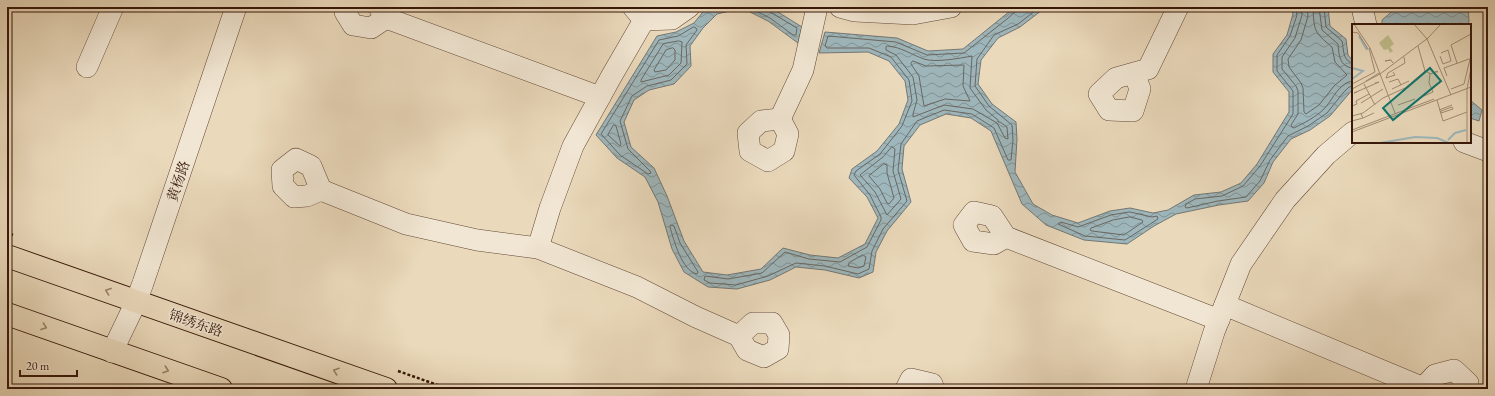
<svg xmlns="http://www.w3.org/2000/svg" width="1495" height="396" font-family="'EB Garamond','Noto Serif SC',serif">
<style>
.water{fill:url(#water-waves);stroke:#747774}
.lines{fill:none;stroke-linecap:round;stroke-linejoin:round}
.shore{stroke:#6a6762;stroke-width:1}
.minor-casing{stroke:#634836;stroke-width:22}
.major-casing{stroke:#361709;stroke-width:24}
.path{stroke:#361709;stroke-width:2.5;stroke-dasharray:3 2;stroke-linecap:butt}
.minor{stroke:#f1e6d3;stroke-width:21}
.major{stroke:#ead9bb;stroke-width:22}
.oneway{stroke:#99826b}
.labels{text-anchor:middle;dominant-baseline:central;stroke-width:3;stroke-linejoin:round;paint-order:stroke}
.street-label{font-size:14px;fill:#361709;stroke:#f1e6d3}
.inset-river{fill:none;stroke:#9eb7bc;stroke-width:2}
.inset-road{fill:none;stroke:#a28b74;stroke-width:1}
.view{fill:#0f766e;fill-opacity:0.15;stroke:#0f766e;stroke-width:2}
.inset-edge{fill:none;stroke:#361709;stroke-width:2}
</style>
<defs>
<pattern id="water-waves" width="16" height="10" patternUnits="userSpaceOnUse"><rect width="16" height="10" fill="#9eb7bc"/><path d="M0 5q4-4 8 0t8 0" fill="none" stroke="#829497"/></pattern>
</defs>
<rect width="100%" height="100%" fill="#ead9bb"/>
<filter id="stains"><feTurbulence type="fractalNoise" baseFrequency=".005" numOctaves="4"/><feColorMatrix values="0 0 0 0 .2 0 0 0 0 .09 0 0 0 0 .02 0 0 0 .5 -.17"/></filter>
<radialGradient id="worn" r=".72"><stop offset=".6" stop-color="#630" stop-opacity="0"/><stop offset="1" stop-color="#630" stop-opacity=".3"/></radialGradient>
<g class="water">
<polygon points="707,7 770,7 802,27 798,43 768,21 742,8 717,14 703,28 690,46 691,66 674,84 649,90 634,100 624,122 631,147 654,168 667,196 684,241 703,272 727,275 761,269 783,248 810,255 838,258 865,244 878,218 867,197 849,178 852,169 877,151 899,124 908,100 905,81 889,61 868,52 819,53 825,32 897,38 928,51 963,49 1015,7 1046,7 1020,27 998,38 981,60 978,84 992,104 1016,122 1017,139 1015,172 1033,204 1052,215 1078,223 1110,211 1130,208 1153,213 1168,210 1194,195 1221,192 1241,183 1257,164 1289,112 1289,92 1273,72 1273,54 1287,35 1293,14 1291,7 1328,7 1330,26 1346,39 1348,55 1353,61 1353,89 1330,116 1310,130 1291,139 1273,162 1264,183 1248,201 1219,205 1176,214 1154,226 1127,244 1084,240 1046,225 1022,204 991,131 971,118 946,114 920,125 904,146 902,169 911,202 887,231 876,252 873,272 859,278 825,270 796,267 770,280 737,289 708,287 684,272 672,249 658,202 645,177 617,158 596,135 657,36 676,32 694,23"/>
<polygon points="1395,7 1468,7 1469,21 1468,25 1382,25 1382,20 1395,9"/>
<polygon points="1470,100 1482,110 1479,121 1470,118"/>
</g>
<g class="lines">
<g class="shore">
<polyline points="748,7 770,18 793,35 796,35 797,28 770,12 768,7"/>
<polyline points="1017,7 1016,11 1007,19 964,53 927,55 896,42 828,36 825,46 827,48 869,48 891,57 909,80 912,101 902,126 880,154 856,171 854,175 870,195 881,217 881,220 867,247 840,262 809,259 785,252 762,273 728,279 705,276 704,280 710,283 736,285 768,276 796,263 825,266 858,274 869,269 872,251 883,229 907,201 898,170 901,144 917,121 944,110 972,114 994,128 1008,160 1011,160 1013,140 1012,125 989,106 975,86 977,59 994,35 1018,24 1040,7"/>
<polyline points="1295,7 1297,15 1290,36 1277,55 1277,71 1293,91 1293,114 1260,166 1243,186 1222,196 1195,199 1186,204 1185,207 1187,208 1218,201 1246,197 1260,181 1270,160 1288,136 1308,126 1327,113 1343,93 1349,87 1353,86"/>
<path d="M 1301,7 L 1302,15 L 1295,38 L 1282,57 L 1282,69 L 1296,86 L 1298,91 L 1298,114 L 1291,125 L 1292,127 L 1294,128 C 1304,123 1316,117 1324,109 C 1332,101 1339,82 1353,81"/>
<path d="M 1307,7 L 1308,16 L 1301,40 L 1288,59 L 1289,67 L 1301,83 L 1303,88 L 1304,112 L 1306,114 L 1319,105 L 1334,86 L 1347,75 L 1335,62 L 1332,47 C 1314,32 1314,31 1313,7"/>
<path d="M 1319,7 L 1322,30 L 1338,44 C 1339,54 1339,67 1353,68"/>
<path d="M 1324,7 L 1326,27 L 1342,41 C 1344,49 1342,61 1353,63"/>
<polygon points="694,27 696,28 697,30 686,45 687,64 671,80 647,86 632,96 620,121 628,149 650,171 651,173 648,174 620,155 601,134 659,40 678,36"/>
<polygon points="679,41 682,42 681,63 669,75 641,82 641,80 663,44"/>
<path d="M 888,46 C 901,47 912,55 924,59 C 935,63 961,58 972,56 L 970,88 L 986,110 L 998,120 L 998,122 L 1000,122 L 1007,127 L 1008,139 L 1005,138 L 997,123 L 973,109 L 944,105 L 913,117 L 913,114 L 917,100 L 913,77 L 896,55 L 886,50 L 886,47 Z"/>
<polygon points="673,48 675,50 675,60 666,70 655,72 654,70 666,50"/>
<polygon points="913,61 926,66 964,65 963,86 970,101 945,99 924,106 919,76 911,64"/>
<polygon points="614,125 616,126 621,144 620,146 608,135"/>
<polygon points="892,147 895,149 893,171 901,199 887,215 875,192 860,175 883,157"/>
<polygon points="884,164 887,165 887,173 894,198 889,204 887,203 880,189 869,176"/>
<polygon points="1130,212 1152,217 1157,216 1158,219 1125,240 1085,236 1058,224 1061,222 1078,227 1111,215"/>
<polygon points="1130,217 1142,220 1143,222 1124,235 1092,231 1090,230 1091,228 1113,220"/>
<path d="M 671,225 L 674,226 L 680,243 L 698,272 L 697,274 C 682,271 674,241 670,227 Z"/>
<polygon points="863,255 866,257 864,266 858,268 848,266 849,263"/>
</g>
<g class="minor-casing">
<g id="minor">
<polyline points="346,7 345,12 353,25 371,28 386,18"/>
<polyline points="379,7 386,18 600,97"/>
<polyline points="633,7 644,20 672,19 689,7"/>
<polyline points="840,7 855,11 913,14 951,7"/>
<polyline points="1362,7 1366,25"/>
<polyline points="87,67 113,7"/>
<polyline points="1134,73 1140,89 1133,111 1109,110 1099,94 1116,78 1148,69 1178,7"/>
<polygon points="780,119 788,134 784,151 768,161 750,151 748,133 761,121"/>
<polyline points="780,119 803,70 817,7"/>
<polyline points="1464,142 1488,151"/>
<polygon points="296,159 311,166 321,190 307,196 294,197 283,186 282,170"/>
<polyline points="321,190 406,224 477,240 538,248 637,287 696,317 739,336 753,323 772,323 779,335 778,349 764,357 747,350 739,336"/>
<polyline points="1006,237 994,244 973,241 964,225 974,212 992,216 1006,237 1219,320"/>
<polyline points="538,248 550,208 573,146 611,77 644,20"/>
<polyline points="1225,305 1426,389"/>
<polyline points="112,352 136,302 143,283 236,7"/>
<polyline points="1424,387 1435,375 1454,370 1468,383 1467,389"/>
<polyline points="906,389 911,379 932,384 934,389"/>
<polyline points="1196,389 1214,332 1241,264 1285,200 1326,155 1353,132"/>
</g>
</g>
<g class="major-casing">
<g id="major">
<polyline points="7,256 386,389"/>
<polyline points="7,314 221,389"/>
</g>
</g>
<g class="path">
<polyline points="7,233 13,235"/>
<polyline points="398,371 449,389"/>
</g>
<use href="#minor" class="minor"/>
<use href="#major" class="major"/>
</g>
<defs><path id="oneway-chevron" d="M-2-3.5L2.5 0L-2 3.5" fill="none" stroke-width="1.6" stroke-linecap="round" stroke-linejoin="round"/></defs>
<g class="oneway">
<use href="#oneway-chevron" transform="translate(108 291) rotate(-160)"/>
<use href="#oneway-chevron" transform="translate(44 327) rotate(20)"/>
<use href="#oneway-chevron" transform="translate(166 370) rotate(19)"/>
<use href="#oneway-chevron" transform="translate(336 371) rotate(-161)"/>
</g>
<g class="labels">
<g class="street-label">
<text transform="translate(178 181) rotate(-71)">黄杨路</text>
<text transform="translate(196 323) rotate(19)">锦绣东路</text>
</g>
</g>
<g transform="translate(1352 24)">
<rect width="119" height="119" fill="#ead9bb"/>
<path d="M 36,11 L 42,20 L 38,23 L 41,27 L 38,29 L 36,25 L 32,26 L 27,19 Z" fill="#bebd8b"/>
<path class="inset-river" d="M 7,12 L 15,26M 0,44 L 11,47 L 0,55M 96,116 L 103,109 L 114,106M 28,119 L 63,113 L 85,114 L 97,119"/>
<path class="inset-road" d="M 2,0 L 18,24 L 43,89M 62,0 L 75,15 L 99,71M 0,8 L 6,9 L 16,25M 66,22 L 73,47 L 79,50 L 85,47 L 86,48 L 83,48M 88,32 L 91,40 L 99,37 L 96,26 L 89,29M 38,36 L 33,37 L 39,36 L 41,39M 105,39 L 99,21 L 119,10M 41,48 L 43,51 L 34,54 L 36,49 L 53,39 L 52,33M 95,52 L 92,44 L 117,35M 14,57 L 27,49M 37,58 L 46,55 L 49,61M 0,60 L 23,48 L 17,24M 12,60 L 23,81M 53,64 L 73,47M 0,65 L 28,50 L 76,14 L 89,0M 40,65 L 57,57M 99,65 L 112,60 L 119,31M 5,68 L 2,69 L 27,58 L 23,59M 72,72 L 81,68 L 77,59 L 78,49M 85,76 L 91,97 L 115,88M 9,79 L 31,65M 46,81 L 63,75M 0,82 L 5,80 L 4,77 L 17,70M 100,83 L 101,85 L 89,89 L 89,87 ZM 87,86 L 100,81M 0,92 L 11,89 L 31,74 L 53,64 L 52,67 L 50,66M 11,94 L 22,89M 0,97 L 11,94 L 9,90M 0,106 L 82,75M 0,108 L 119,63M 115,119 L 115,65 L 119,44"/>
<path class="view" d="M 78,44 L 89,57 L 41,96 L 31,84 Z"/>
<rect width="119" height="119" class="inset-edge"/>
</g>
<rect width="1495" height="396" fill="none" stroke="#ead9bb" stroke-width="24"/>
<rect x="8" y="8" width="1479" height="380" fill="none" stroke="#361709" stroke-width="2"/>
<rect x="12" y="12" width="1471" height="372" fill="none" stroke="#361709"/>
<path d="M20 370v6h57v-6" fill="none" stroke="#361709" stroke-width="2"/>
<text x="26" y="370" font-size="12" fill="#361709" stroke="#f1e6d3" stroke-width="3" paint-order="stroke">20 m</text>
<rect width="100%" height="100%" filter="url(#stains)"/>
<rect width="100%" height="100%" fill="url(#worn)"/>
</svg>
